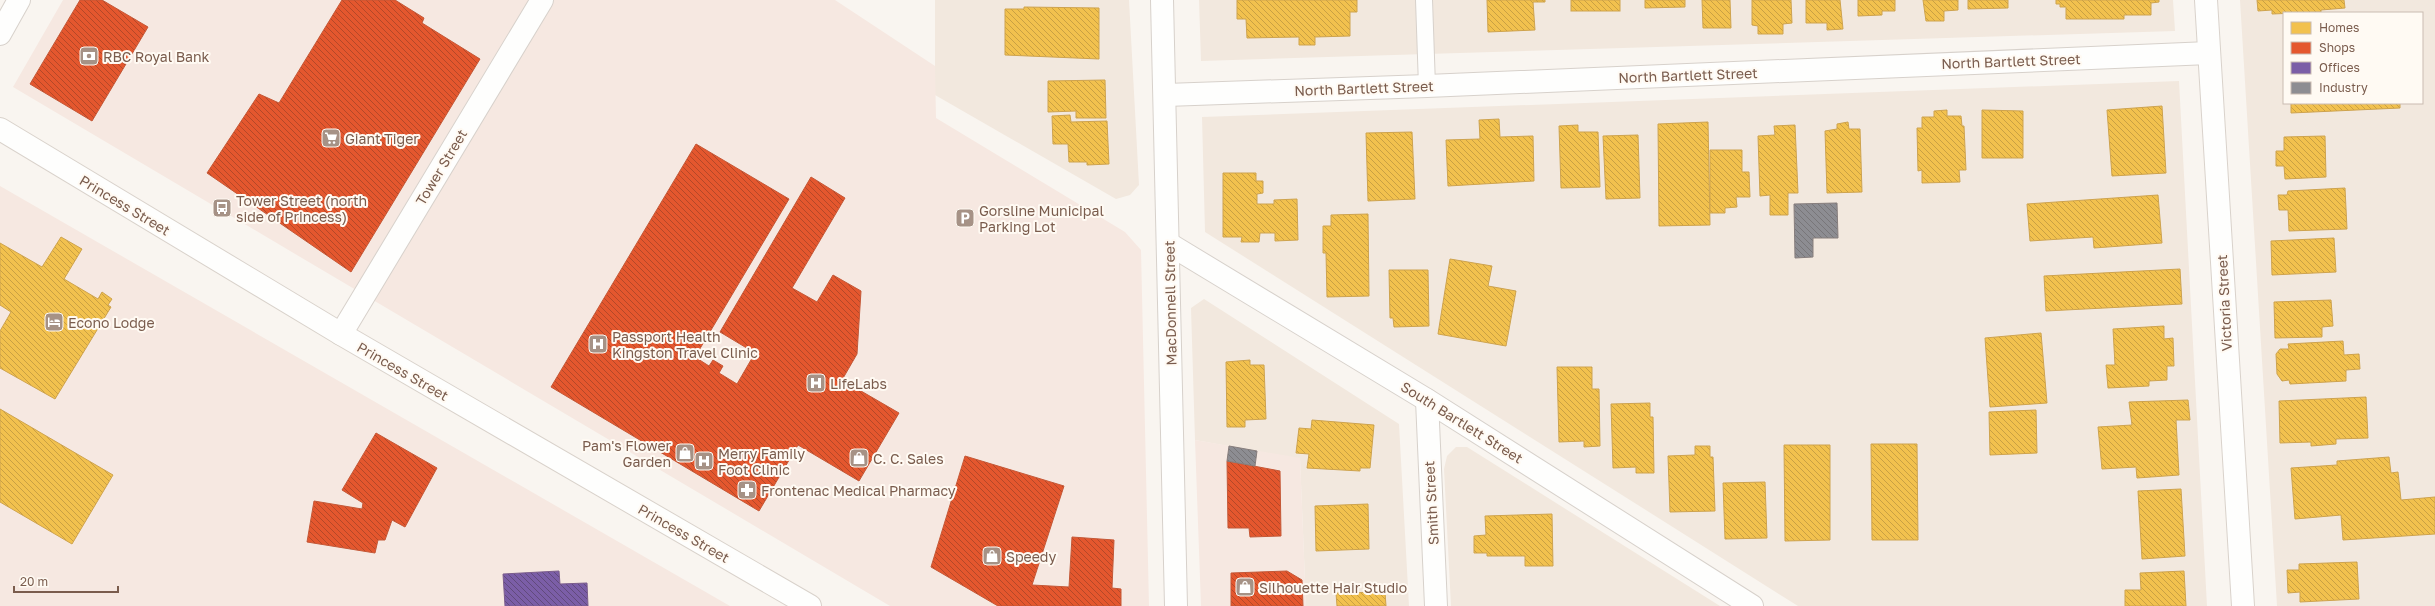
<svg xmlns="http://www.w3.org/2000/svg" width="2435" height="606" font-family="'Golos Text',sans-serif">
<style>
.residential{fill:#f2e8de;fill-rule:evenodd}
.commercial{fill:#f6e8e1}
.homes{fill:url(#homes-back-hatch);stroke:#cea34e}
.shops{fill:url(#shops-back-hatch);stroke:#c45837}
.offices{fill:url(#offices-back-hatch);stroke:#7b5d8c}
.industry{fill:url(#industry-back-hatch);stroke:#877e7d}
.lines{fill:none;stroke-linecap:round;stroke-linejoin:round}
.lane-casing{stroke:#d7d1cb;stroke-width:18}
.street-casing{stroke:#d7d1cb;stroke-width:24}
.secondary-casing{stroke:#d9d2cb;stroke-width:24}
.lane{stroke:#fefefd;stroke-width:16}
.street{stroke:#fefefd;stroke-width:22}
.secondary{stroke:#fefefd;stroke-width:22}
.labels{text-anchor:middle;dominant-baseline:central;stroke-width:4;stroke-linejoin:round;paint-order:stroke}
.poi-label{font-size:14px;fill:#7a5c4d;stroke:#fffaf3;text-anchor:start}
.street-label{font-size:14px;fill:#7a5c4d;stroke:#fffaf3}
</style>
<defs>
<pattern id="homes-back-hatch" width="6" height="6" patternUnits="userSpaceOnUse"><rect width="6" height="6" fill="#f2c14e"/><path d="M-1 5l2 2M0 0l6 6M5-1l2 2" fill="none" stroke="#c9a043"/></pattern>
<pattern id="shops-back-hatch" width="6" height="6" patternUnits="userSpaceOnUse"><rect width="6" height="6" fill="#e4572e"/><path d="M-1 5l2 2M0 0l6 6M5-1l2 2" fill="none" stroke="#b44828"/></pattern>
<pattern id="offices-back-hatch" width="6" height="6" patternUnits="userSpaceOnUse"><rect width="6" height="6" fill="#7b5ea7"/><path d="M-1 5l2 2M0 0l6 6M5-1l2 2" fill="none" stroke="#614a7c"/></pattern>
<pattern id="industry-back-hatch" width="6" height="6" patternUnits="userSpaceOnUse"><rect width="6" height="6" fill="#8d8d92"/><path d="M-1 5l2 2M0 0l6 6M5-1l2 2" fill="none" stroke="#787679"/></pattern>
</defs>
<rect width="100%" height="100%" fill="#f9f5f0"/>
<g class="residential">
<polygon points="935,0 1129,0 1139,185 1130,195 1116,199 935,95"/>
<polygon points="1199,0 2173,0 2175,31 1201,61"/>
<path d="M 2240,0 L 2435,0 L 2435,606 L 2277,606 ZM 2284,13 L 2422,13 L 2422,103 L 2284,103 Z"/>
<polygon points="2179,81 2207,606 1798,606 1205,232 1202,117"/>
<polygon points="1204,299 1399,424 1409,606 1306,606 1300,459 1195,440 1191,308"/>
<polygon points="1456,447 1467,447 1720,606 1451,606 1444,469 1447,456"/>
</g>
<g class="commercial">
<polygon points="63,0 835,0 935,66 936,118 1125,232 1141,250 1149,606 890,606 13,87"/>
<polygon points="0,186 730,606 0,606"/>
<polygon points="1195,440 1300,458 1306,606 1201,606"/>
</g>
<g class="homes">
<polygon points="1237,0 1357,0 1357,12 1350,12 1350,36 1315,37 1315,45 1299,45 1299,37 1247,38 1246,19 1237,19"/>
<polygon points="1487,0 1545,0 1545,2 1533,2 1535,30 1488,32"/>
<rect x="1571" y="0" width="49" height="11"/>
<polygon points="1645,0 1685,0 1685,7 1645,8"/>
<polygon points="1702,0 1730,0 1731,28 1703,28"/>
<polygon points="1752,0 1791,0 1792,23 1783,24 1783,34 1758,34 1758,26 1752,25"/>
<polygon points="1806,0 1840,0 1843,29 1827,30 1827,23 1806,23"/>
<polygon points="1858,0 1895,0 1895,11 1882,11 1882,15 1858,16"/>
<polygon points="1923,0 1958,0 1958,10 1944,11 1944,21 1926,21"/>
<polygon points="1968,0 2008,0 2008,8 1968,9"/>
<polygon points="2056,0 2159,0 2159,2 2151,3 2151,15 2124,15 2124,19 2066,19 2066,7 2060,7 2060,4 2056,4"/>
<polygon points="2257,0 2344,0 2345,8 2321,10 2321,12 2272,14 2272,10 2258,11"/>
<polygon points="1024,7 1099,8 1099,59 1005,55 1005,9 1024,9"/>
<polygon points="1105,80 1106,118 1076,118 1076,111 1048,112 1048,81"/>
<polygon points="2291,103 2400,103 2400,108 2291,113"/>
<polygon points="2162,106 2166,173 2112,176 2107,110"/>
<polygon points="1947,110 1947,116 1961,116 1962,126 1964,126 1966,170 1959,170 1960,182 1922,183 1922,170 1918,171 1917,128 1922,128 1922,117 1934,117 1934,111"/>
<polygon points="1982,110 2023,111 2023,158 1982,158"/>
<polygon points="1070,115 1071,122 1107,121 1109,164 1087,165 1087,162 1069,162 1068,144 1053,144 1052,116"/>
<polygon points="1499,119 1500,137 1533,136 1534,181 1448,186 1446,140 1480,139 1479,120"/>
<polygon points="1708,122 1710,225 1659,226 1658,124"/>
<polygon points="1848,122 1849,129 1860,129 1862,192 1827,193 1825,131 1837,129 1837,124"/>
<polygon points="1578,125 1578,132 1598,132 1600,187 1561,188 1559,126"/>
<polygon points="1795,125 1798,193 1788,193 1788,215 1770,215 1770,195 1760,196 1758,136 1775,135 1774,126"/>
<polygon points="1412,132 1415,199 1368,201 1366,133"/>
<polygon points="1638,135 1640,198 1606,199 1603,136"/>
<polygon points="2325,136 2326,177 2285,179 2284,166 2276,166 2276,151 2284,151 2284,137"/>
<polygon points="1710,150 1742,150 1742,172 1749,172 1750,197 1736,197 1737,207 1725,208 1725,213 1710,213"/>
<polygon points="1223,173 1256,173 1256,181 1263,181 1263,193 1257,194 1257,204 1274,204 1274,200 1297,199 1298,240 1275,241 1275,233 1260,233 1259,242 1241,242 1242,237 1223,237"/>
<polygon points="2345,188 2347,229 2289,231 2288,210 2279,210 2278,195 2287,195 2288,191"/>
<polygon points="2158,195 2162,243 2094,248 2093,237 2030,241 2027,204"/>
<polygon points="1368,214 1369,296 1327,297 1326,253 1323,253 1323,226 1331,226 1331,215"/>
<polygon points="61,237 82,249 64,279 98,299 102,292 112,299 108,305 111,307 55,399 0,368 0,331 11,312 0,305 0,243 42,267"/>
<polygon points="2334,238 2336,272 2272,275 2271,241"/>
<polygon points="1450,259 1492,266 1488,286 1516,291 1506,346 1438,334"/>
<polygon points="2180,269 2182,304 2046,311 2044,276"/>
<polygon points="1389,270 1428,270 1429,326 1394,327 1393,318 1390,318"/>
<polygon points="2331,300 2333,326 2322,327 2322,337 2275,338 2274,302"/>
<polygon points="2164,326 2164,339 2173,338 2174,366 2167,366 2167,380 2149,381 2149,386 2108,388 2106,365 2115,365 2113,329"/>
<polygon points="2041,333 2047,403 1990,407 1985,338"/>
<polygon points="2343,341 2344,355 2359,354 2360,369 2346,370 2346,381 2290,384 2289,380 2282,381 2277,374 2276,354 2280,349 2289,349 2288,344"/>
<polygon points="1250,360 1250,365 1264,365 1266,419 1245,420 1245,427 1227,427 1226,362"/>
<polygon points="1557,367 1592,367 1592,389 1599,389 1600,446 1584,447 1584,441 1559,442"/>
<polygon points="2366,397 2368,438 2336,439 2336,444 2311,446 2311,442 2280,443 2279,401"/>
<polygon points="2188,400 2190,420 2176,420 2179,475 2137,478 2136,467 2102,469 2098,427 2132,425 2129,402"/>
<polygon points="1650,403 1650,417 1653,417 1654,473 1636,473 1636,467 1613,468 1611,404"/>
<polygon points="0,409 113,475 72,544 0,502"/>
<polygon points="2036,410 2037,453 1990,455 1989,412"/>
<polygon points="1312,420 1374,425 1370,468 1360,468 1360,471 1307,468 1309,454 1296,453 1299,428 1311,429"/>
<polygon points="1871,444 1917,444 1918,540 1872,540"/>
<polygon points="1784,445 1830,445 1830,540 1785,541"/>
<polygon points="1695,446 1710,446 1710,457 1713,457 1715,511 1670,512 1668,456 1695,455"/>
<polygon points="2389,457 2391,473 2398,472 2401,500 2435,497 2435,534 2343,540 2341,515 2295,519 2291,468 2337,465 2337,461"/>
<polygon points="1765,482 1767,538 1725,539 1723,483"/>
<polygon points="2181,489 2185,556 2142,559 2138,491"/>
<polygon points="1368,504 1369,549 1316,551 1315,506"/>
<polygon points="1552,514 1553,566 1525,566 1525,556 1487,556 1487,553 1474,553 1474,536 1486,535 1485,516"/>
<polygon points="2357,562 2359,599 2300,602 2300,592 2288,593 2287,570 2299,570 2299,564"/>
<polygon points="2184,571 2186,606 2125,606 2125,590 2141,590 2140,573"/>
<polygon points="1385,592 1386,606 1337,606 1336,593"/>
</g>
<g class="shops">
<polygon points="80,0 102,0 148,27 92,121 30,84"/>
<polygon points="342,0 395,0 424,18 422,23 480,59 351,272 207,173 259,94 279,103"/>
<polygon points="696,144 789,199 695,357 709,366 713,360 723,366 719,373 737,384 755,353 720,332 811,177 845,198 792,288 817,302 833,275 861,291 857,354 842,380 899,413 859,481 798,445 759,511 551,387"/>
<polygon points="376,433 437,468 405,527 392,520 385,540 378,540 375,553 307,542 314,501 362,509 363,503 342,490"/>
<polygon points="965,456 1064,486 1032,585 1069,587 1072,537 1114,540 1112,588 1121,589 1121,606 998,606 931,567"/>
<polygon points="1227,461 1280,471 1281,536 1250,537 1249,528 1228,528"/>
<polygon points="1287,571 1302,580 1303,606 1231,606 1231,573"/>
</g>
<polygon class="offices" points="559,571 560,584 587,583 588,606 505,606 503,574"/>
<g class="industry">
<polygon points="1837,203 1838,238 1813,238 1813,257 1795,258 1794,204"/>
<polygon points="1229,446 1257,451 1255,466 1227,461"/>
</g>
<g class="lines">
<g class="lane-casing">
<polyline id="lane" points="1424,0 1427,86"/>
</g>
<g class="street-casing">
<g id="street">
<polyline points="1162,0 1176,606"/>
<polyline points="0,34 19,0"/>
<polyline points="1166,95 1427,86 2209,53"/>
<polyline points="1169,244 1427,400 1752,606"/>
<polyline points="341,334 542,0"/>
<polyline points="1427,400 1436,606"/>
</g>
</g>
<g class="secondary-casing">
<g id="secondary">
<polyline points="2206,0 2243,606"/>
<polyline points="0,129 341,334 810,606"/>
</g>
</g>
<use href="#lane" class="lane"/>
<use href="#street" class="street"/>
<use href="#secondary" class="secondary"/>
</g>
<defs>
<g id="bank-square" transform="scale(1)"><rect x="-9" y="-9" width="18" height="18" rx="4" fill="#a69286" stroke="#fffaf3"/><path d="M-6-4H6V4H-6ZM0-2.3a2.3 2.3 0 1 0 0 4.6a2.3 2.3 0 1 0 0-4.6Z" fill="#fff"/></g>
<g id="supermarket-square" transform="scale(1)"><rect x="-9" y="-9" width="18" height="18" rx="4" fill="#a69286" stroke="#fffaf3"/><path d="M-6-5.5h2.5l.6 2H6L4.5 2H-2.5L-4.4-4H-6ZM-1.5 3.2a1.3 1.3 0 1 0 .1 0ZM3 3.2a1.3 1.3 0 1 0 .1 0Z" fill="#fff"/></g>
<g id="bus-square" transform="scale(1)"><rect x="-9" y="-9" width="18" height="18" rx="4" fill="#a69286" stroke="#fffaf3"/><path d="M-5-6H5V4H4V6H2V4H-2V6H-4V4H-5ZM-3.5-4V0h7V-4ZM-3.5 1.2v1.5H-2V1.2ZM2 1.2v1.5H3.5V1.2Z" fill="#fff"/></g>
<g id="parking-square" transform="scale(1)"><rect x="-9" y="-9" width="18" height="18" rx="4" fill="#a69286" stroke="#fffaf3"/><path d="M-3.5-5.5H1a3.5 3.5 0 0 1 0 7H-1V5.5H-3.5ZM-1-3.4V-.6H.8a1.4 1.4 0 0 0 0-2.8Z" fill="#fff"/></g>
<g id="hotel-square" transform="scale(1)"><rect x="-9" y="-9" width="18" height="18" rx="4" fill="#a69286" stroke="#fffaf3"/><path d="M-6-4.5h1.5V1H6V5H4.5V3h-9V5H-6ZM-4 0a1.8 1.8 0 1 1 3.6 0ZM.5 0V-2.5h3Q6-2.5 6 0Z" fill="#fff"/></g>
<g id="hospital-square" transform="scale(1)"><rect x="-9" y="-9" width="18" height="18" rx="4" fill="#a69286" stroke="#fffaf3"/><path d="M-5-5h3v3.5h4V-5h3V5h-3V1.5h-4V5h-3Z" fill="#fff"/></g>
<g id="shop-square" transform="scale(1)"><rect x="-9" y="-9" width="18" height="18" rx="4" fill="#a69286" stroke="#fffaf3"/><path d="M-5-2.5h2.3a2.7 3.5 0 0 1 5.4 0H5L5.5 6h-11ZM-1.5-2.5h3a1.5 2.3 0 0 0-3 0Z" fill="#fff"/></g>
<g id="pharmacy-square" transform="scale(1)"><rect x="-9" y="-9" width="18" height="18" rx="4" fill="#a69286" stroke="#fffaf3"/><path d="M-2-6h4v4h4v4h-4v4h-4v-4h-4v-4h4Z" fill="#fff"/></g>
</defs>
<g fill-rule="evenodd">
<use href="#bank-square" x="89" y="56"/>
<use href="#supermarket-square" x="331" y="138"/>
<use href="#bus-square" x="222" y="208"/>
<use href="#parking-square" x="965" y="218"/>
<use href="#hotel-square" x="54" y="322"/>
<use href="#hospital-square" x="598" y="344"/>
<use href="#hospital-square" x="816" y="383"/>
<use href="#shop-square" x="685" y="453"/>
<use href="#shop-square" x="859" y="458"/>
<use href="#hospital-square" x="704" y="461"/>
<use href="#pharmacy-square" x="747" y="490"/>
<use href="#shop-square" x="992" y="556"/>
<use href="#shop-square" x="1245" y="587"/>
</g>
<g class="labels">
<g class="poi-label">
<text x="103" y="56">RBC Royal Bank</text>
<text x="345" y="138">Giant Tiger</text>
<text x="236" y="200">Tower Street (north<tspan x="236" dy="16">side of Princess)</tspan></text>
<text x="979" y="210">Gorsline Municipal<tspan x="979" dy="16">Parking Lot</tspan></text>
<text x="68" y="322">Econo Lodge</text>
<text x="612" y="336">Passport Health<tspan x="612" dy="16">Kingston Travel Clinic</tspan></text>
<text x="830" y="383">LifeLabs</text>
<text x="671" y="445" text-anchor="end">Pam's Flower<tspan x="671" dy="16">Garden</tspan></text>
<text x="718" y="453">Merry Family<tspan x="718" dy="16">Foot Clinic</tspan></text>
<text x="873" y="458">C. C. Sales</text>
<text x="761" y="490">Frontenac Medical Pharmacy</text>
<text x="1006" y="556">Speedy</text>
<text x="1259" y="587">Silhouette Hair Studio</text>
</g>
<g class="street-label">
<text transform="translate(2011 61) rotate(-2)">North Bartlett Street</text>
<text transform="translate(1688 75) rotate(-2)">North Bartlett Street</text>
<text transform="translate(1364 88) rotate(-2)">North Bartlett Street</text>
<text transform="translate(441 167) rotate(-59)">Tower Street</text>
<text transform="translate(125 205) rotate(31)">Princess Street</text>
<text transform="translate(1170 303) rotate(-91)">MacDonnell Street</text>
<text transform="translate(2224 303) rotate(-93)">Victoria Street</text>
<text transform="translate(403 371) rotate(30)">Princess Street</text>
<text transform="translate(1462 422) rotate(32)">South Bartlett Street</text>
<text transform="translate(1431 503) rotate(-93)">Smith Street</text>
<text transform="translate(684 533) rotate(30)">Princess Street</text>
</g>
</g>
<rect x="2283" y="12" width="140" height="92" fill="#fffaf3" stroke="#cabbb1"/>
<rect x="2291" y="22" width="20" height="12" fill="#f2c14e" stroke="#cabbb1"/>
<text x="2319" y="32" font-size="12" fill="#7a5c4d">Homes</text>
<rect x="2291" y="42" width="20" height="12" fill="#e4572e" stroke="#cabbb1"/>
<text x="2319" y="52" font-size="12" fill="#7a5c4d">Shops</text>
<rect x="2291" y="62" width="20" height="12" fill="#7b5ea7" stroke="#cabbb1"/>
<text x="2319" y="72" font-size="12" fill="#7a5c4d">Offices</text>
<rect x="2291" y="82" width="20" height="12" fill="#8d8d92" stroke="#cabbb1"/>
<text x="2319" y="92" font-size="12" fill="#7a5c4d">Industry</text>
<path d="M14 586v6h104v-6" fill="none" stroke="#7a5c4d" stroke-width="2"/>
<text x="20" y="586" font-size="12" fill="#7a5c4d" stroke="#fffaf3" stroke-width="3" paint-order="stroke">20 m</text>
</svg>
